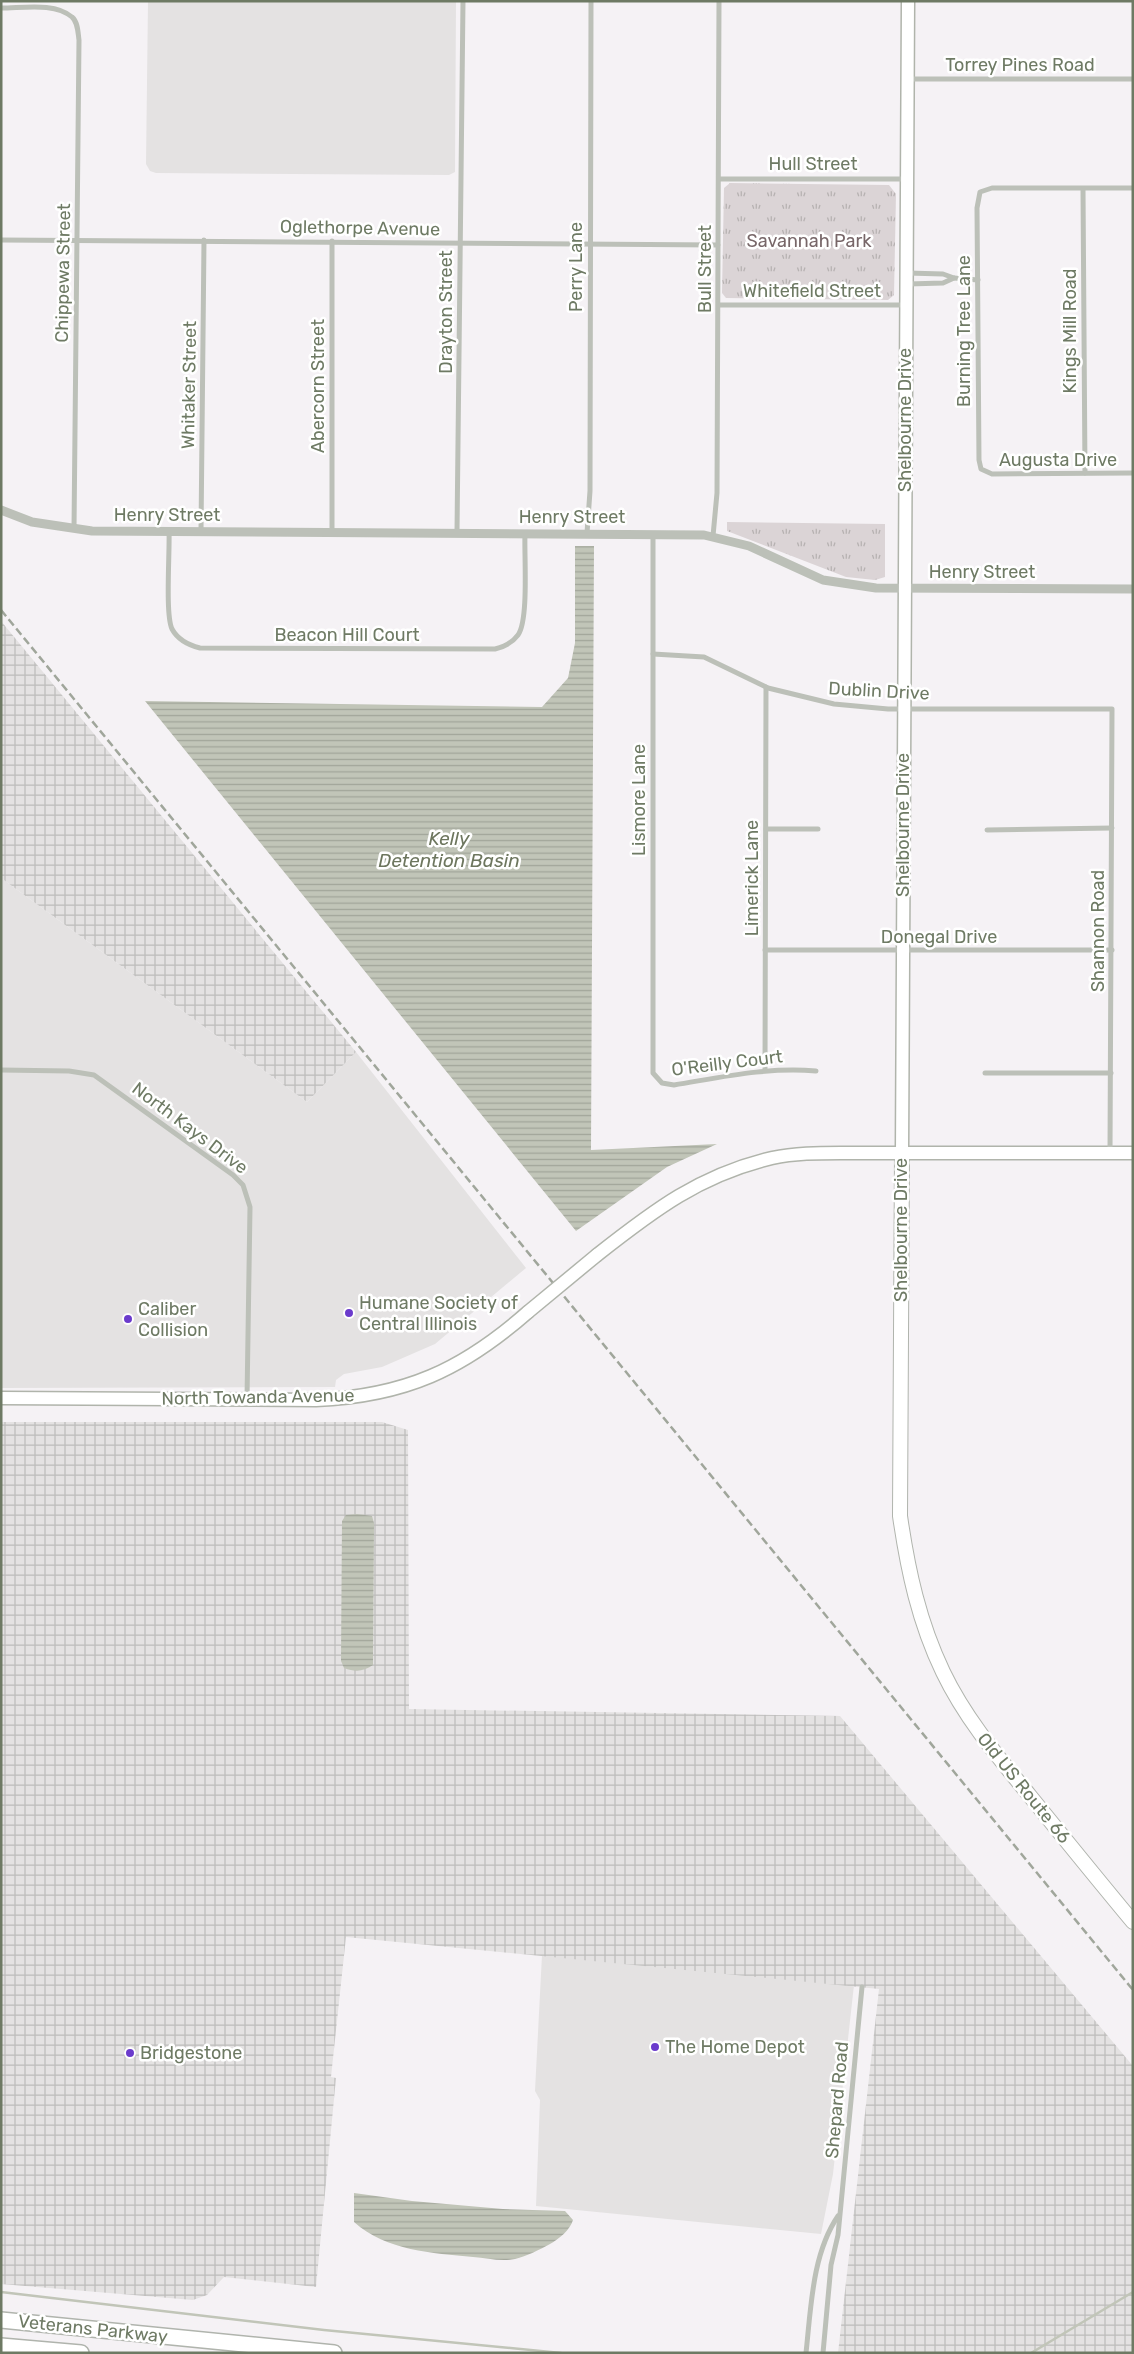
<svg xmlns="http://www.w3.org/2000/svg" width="1134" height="2354" font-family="Rubik,sans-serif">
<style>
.built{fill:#e4e2e2}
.industrial{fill:url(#industrial-grid)}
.park{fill:url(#park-tufts)}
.water{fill:url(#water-rules)}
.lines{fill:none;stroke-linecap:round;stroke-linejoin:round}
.stream{stroke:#c1c5b8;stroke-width:2.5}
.secondary-casing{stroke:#b0b4ab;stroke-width:15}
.primary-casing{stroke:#b0b4ad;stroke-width:16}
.trunk-casing{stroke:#b0b4ad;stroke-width:18}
.minor{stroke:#bcc0b8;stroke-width:5}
.tertiary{stroke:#bcc0b8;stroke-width:9}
.secondary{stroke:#fff;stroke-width:12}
.primary{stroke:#fff;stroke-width:14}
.trunk{stroke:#fff;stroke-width:15}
.rail{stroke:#a0a69b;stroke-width:2.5;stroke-dasharray:8 4;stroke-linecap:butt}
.secondary-bridge-casing{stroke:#b0b4ab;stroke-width:15;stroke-linecap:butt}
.secondary-bridge{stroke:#fff;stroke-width:12}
.poi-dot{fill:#6b3bcc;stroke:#fff;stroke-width:2}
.labels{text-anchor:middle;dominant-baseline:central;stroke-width:5;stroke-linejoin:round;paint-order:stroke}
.street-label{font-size:18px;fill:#6e7a64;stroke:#fff}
.park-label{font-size:18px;fill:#776668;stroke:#fff}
.poi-label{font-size:18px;fill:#6e7a64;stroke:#fff;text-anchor:start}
.water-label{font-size:19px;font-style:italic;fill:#6d765e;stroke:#fff}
</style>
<defs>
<pattern id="industrial-grid" width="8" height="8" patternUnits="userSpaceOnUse" patternTransform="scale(1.25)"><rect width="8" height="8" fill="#e4e2e2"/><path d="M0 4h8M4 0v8" fill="none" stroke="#bdbcbb"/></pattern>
<pattern id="park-tufts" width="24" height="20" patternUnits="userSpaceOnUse" patternTransform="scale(1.25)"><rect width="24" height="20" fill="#dbd4d6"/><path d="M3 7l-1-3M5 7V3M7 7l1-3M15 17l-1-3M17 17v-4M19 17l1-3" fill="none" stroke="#b6b1b1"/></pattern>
<pattern id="water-rules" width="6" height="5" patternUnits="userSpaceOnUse" patternTransform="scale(1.25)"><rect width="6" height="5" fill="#c1c5b8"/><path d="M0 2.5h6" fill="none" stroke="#a1a599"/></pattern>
</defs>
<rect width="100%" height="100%" fill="#f5f2f5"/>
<g class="built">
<polygon points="148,1 456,1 455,172 449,175 156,173 150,171 146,164"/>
<polygon points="1,878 307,1102 356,1052 526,1268 435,1344 382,1367 344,1374 336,1380 335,1387 1,1388"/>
<polygon points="542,1955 854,1985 833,2174 821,2234 536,2206 540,2100 535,2091"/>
</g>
<g class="industrial">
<polygon points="1,621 356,1052 307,1102 1,878"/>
<polygon points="1,1422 382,1422 408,1430 409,1709 840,1716 1133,2066 1133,2353 838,2353 879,1989 346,1937 331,2077 336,2078 316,2287 224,2277 207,2295 193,2300 1,2284"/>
</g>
<g class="park">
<polygon points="730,183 889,185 896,194 894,295 888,300 726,298 722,293 724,188"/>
<polygon points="727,522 885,524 885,577 875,580 846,577 727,531"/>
</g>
<g class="water">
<polygon points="575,546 594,546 591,1150 717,1144 667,1167 576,1231 145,701 542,707 568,678 575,643"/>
<path d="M 357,1514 L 372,1516 L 374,1523 L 373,1665 C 363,1672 355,1672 344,1668 L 341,1661 L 342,1521 L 346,1515 Z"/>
<path d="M 354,2193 L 412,2201 L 503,2209 L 565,2211 L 573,2220 C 570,2230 559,2239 550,2244 C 539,2250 527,2256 515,2259 C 501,2262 487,2258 473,2257 C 432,2253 387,2251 354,2222 Z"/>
</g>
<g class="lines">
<g class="stream">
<polyline points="1,2292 324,2330 561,2353"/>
<polyline points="1031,2353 1133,2292"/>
</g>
<g class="secondary-casing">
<g id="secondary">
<polyline points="902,1153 908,1"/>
<path d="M 597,1255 C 654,1210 700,1175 772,1158 C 795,1153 818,1153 841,1153 L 1133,1153"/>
<path d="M 1,1398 L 316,1400 C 405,1396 462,1370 528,1312"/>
</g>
</g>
<g class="primary-casing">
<path id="primary" d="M 902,1153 L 900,1516 C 908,1571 919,1622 943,1672 C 965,1718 998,1757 1030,1796 C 1064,1838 1098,1880 1133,1922"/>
</g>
<g class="trunk-casing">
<g id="trunk">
<polyline points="1,2320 334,2353"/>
<polyline points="1,2346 81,2353"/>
</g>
</g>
<g class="minor">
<path d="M 1,8 C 23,8 55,2 72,17 C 78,22 78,33 79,40 L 74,529"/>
<polyline points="908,79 1133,79"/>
<polyline points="719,179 906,179"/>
<polyline points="1133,188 992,188 980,192 977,208 979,460 981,469 992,474 1133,473"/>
<polyline points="1083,189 1085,473"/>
<polyline points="1,240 718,245"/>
<polyline points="332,241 332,532"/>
<polyline points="907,273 943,274 954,278 978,280"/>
<polyline points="908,284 943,283 954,278"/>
<polyline points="719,305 905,305"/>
<path d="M 169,531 C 170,551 165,614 172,629 C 178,640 188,645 200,648 L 495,649 C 504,647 512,643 518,635 C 529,620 524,555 525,533"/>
<polyline points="201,531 204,240"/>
<polyline points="457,532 463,1"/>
<polyline points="587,533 590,491 591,1"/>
<path d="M 653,534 L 653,1073 L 662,1083 L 674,1085 C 723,1077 766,1067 816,1071"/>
<polyline points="713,536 717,493 719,1"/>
<polyline points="653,654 704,657 768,688 834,704 888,709 1112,709 1110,1151"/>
<polyline points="766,829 818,829"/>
<polyline points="987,830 1112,828"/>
<polyline points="765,950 1112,950"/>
<polyline points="1,1070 69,1071 94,1075 233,1175 243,1185 250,1207 247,1399"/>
<polyline points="765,1070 766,687"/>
<polyline points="985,1073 1111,1073"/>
<path d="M 806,2353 C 811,2308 812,2254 838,2216"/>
<polyline points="823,2353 831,2265 838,2235 862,1987"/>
</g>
<polyline class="tertiary" points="1,510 32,522 92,531 704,535 749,546 823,580 876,588 1133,589"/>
<use href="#secondary" class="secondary"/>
<use href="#primary" class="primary"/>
<use href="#trunk" class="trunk"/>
<polyline class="rail" points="1,610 1133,1990"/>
<g class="secondary-bridge-casing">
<polyline id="secondary-bridge" points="528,1312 597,1255"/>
</g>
<use href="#secondary-bridge" class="secondary-bridge"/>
</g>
<g class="poi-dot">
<circle cx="349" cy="1313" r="5"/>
<circle cx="128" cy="1319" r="5"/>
<circle cx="655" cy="2047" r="5"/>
<circle cx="130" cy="2053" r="5"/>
</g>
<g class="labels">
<g class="street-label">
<text x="1020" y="65">Torrey Pines Road</text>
<text x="813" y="164">Hull Street</text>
<text transform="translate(360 228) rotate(1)">Oglethorpe Avenue</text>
<text transform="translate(576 267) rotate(-90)">Perry Lane</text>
<text transform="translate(705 269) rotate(-90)">Bull Street</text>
<text transform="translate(63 273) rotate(-89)">Chippewa Street</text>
<text x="812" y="291">Whitefield Street</text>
<text transform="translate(446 312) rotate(-90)">Drayton Street</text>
<text transform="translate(964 331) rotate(-90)">Burning Tree Lane</text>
<text transform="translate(1070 331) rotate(-90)">Kings Mill Road</text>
<text transform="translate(189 385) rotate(-89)">Whitaker Street</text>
<text transform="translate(318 386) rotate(-90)">Abercorn Street</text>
<text transform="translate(905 420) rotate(-90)">Shelbourne Drive</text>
<text x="1058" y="460">Augusta Drive</text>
<text x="167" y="515">Henry Street</text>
<text x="572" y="517">Henry Street</text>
<text x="982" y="572">Henry Street</text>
<text x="347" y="635">Beacon Hill Court</text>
<text transform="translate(879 691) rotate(3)">Dublin Drive</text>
<text transform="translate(639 800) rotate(-90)">Lismore Lane</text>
<text transform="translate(903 825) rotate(-90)">Shelbourne Drive</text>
<text transform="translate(752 878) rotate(-90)">Limerick Lane</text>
<text transform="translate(1098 931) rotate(-90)">Shannon Road</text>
<text x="939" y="937">Donegal Drive</text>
<text transform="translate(727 1063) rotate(-7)">O'Reilly Court</text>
<text transform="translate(190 1128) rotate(37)">North Kays Drive</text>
<text transform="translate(901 1230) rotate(-90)">Shelbourne Drive</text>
<text transform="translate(258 1397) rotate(-1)">North Towanda Avenue</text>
<text transform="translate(1024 1788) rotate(51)">Old US Route 66</text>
<text transform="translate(837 2100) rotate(-85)">Shepard Road</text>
<text transform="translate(93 2329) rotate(6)">Veterans Parkway</text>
</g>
<g class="park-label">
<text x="809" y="241">Savannah Park</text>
</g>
<g class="poi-label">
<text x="359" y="1303">Humane Society of<tspan x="359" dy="21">Central Illinois</tspan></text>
<text x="138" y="1309">Caliber<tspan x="138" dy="21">Collision</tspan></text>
<text x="665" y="2047">The Home Depot</text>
<text x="140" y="2053">Bridgestone</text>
</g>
<g class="water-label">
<text x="449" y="838">Kelly<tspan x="449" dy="22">Detention Basin</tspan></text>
</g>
</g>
<rect width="1134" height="2354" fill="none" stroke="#6e7a64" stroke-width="5"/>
</svg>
